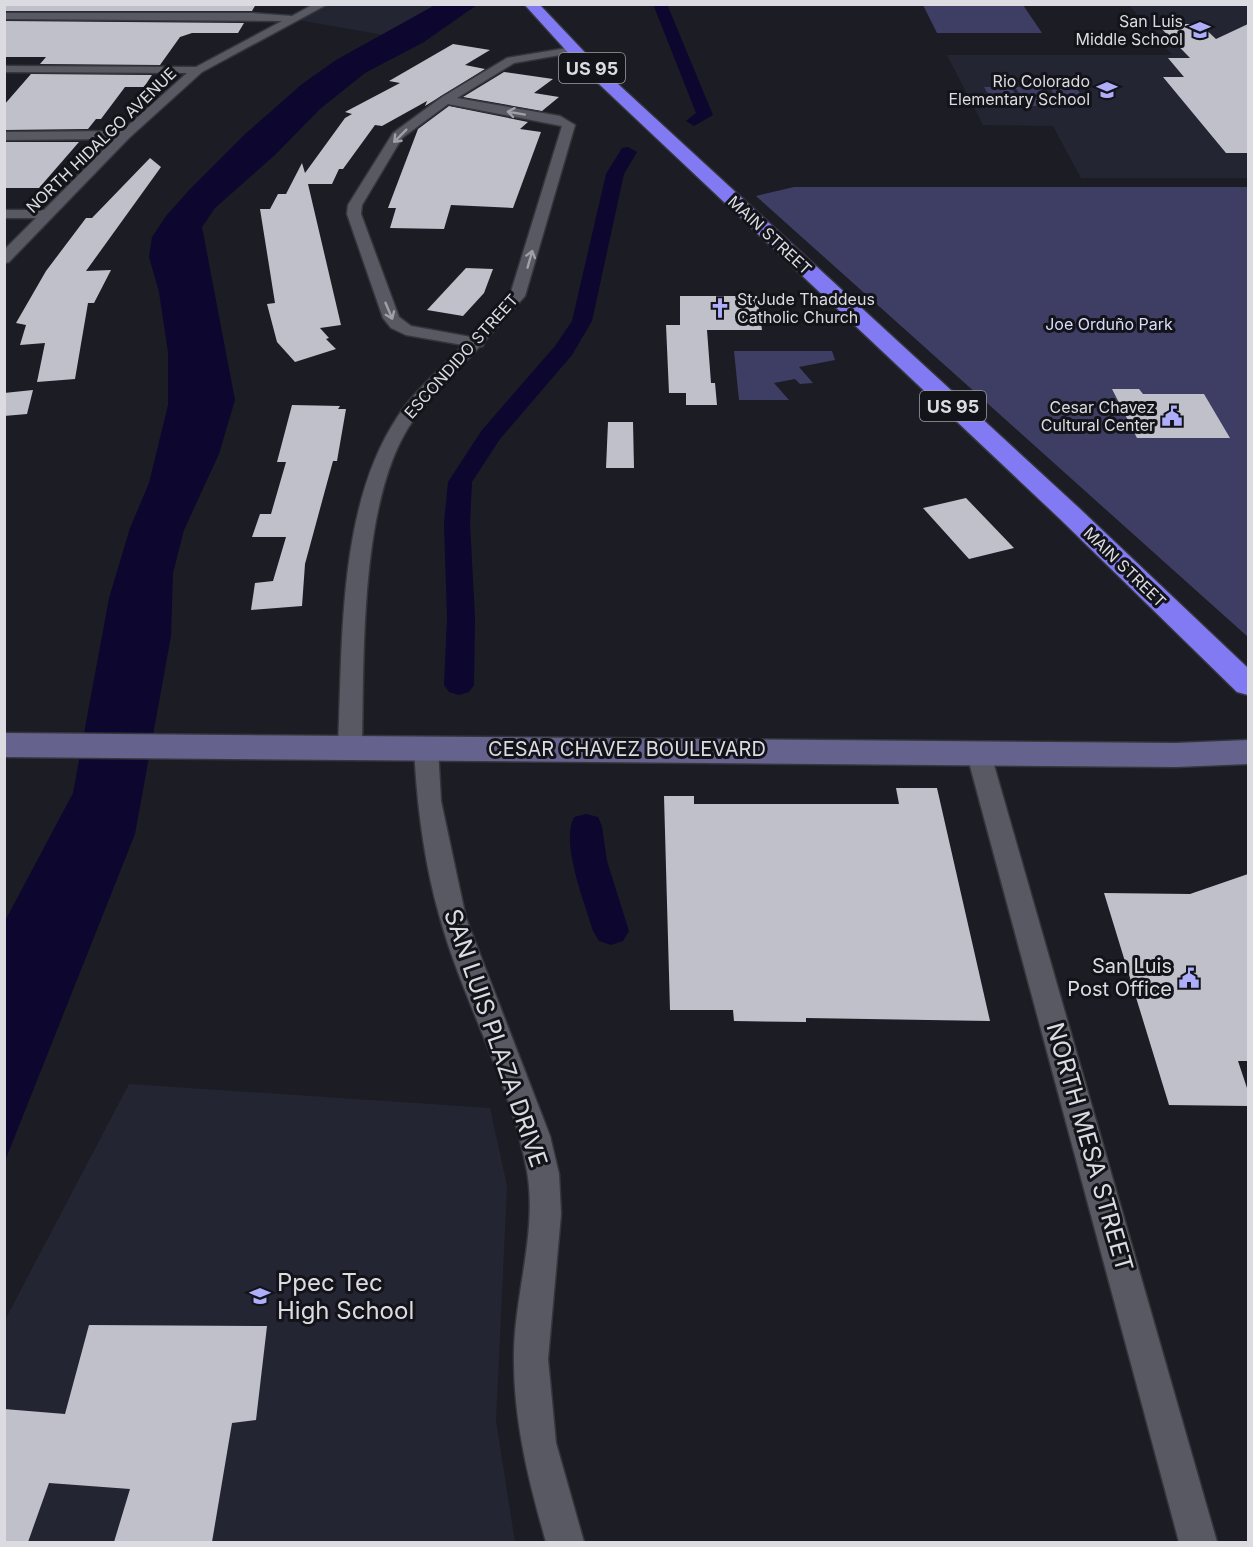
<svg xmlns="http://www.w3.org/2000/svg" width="1253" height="1547" font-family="Inter,sans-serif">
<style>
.built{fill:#242532}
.green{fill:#3e3e64}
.water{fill:#0d062e}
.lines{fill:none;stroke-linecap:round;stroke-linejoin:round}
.canal{fill:#0d062e;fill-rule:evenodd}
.building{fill:#bfc0ca}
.street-casing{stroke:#35363c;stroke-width:3}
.secondary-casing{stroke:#35363c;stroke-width:3}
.highway-casing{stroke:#35363c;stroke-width:3}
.street{fill:#585962;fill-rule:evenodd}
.secondary{fill:#65638d;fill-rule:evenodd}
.highway{fill:#827af2;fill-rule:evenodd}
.oneway{stroke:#a0a0a8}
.labels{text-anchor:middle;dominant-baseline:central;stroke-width:6;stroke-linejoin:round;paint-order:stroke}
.far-poi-label{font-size:16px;fill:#dbdbe1;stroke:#13131a;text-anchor:end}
.far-street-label{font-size:16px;fill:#dbdbe1;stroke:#13131a}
.far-park-label{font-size:16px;fill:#dadcfb;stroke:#13131a}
.shield{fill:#13131a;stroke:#9f9fa5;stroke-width:1.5}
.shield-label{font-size:18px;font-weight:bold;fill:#dbdbe1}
.street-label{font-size:20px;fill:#dbdbe1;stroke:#13131a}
.poi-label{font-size:20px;fill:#dbdbe1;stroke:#13131a;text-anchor:end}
.near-street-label{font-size:24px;fill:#dbdbe1;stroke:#13131a}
.near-poi-label{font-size:24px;fill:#dbdbe1;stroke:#13131a;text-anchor:start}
</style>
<rect width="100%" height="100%" fill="#1c1c24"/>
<g class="built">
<polygon points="323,5 477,5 424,42 292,19"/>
<polygon points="1129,5 1248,5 1248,178 1081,178 1053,126 983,125 947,55 1172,55"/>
<polygon points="129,1084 490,1108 507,1186 496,1421 515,1542 5,1542 4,1322"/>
</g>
<g class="green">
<polygon points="923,5 1023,5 1042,33 937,33"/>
<polygon points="1075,86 1089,106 1062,106 1049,87"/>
<polygon points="984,87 1011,87 1023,107 996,107"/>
<polygon points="1015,87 1042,87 1055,106 1027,106"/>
<polygon points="794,187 1248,187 1248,637 756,196"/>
<polygon points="734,351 832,351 835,360 799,367 813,383 800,384 795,379 774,383 789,400 739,400"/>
</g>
<polygon class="water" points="435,5 477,5 424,42 365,73 320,109 276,154 215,208 202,227 235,400 219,454 184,530 173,573 171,636 135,834 5,1161 5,921 73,793 109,598 130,528 149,483 168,405 168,352 159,292 149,257 152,237 166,216 192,187 243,136 302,84 336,60"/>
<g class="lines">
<g class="canal">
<polygon points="653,4 667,4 713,115 694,126 686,121 696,113"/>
<polygon points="628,147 637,152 624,174 592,321 572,355 500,439 472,482 470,523 475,618 474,685 469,692 459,695 449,692 444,685 447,618 444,523 448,482 482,430 555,346 572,321 606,174 622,148"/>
<path d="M 586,814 L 598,817 L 602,826 L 607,861 L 629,931 L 623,941 L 611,945 L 599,941 L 593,931 C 585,903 560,843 574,817 Z"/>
</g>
</g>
<g class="building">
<polygon points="4,4 256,4 252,11 4,11"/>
<polygon points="4,21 244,23 238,33 192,33 180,37 160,65 40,64 46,57 4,57"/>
<polygon points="1157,24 1200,24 1216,39 1248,24 1248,153 1226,153 1163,77 1184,77 1168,58 1190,58"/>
<polygon points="453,44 490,50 465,65 485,69 425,106 427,101 382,126 375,125 343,169 339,169 332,184 308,184 341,325 320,328 329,338 326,339 336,349 295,362 277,342 267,304 275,303 260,209 270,209 278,194 286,194 302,163 305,173 345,118 352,114 345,112 400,83 389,81"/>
<polygon points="504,72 553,79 534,93 559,97 542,111 463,97"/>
<polygon points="31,74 152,75 144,87 125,87 101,119 96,119 88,129 4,130 4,105"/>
<polygon points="449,106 528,122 520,129 541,132 513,208 451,205 444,229 390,228 396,208 388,208 418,129"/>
<polygon points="4,142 79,142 39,188 4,188"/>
<polygon points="150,158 161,167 86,271 111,270 94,303 88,303 75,379 37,382 45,343 20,345 26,325 16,323 46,271 86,218 92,218"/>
<polygon points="466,268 493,269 484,293 463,316 427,310"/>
<polygon points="680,296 757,296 762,330 707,330 711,383 715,383 717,405 686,405 686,393 669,393 666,325 680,325"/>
<polygon points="1112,389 1139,389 1143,394 1204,394 1230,438 1137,438"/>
<polygon points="33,390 27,414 4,416 4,393"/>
<polygon points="292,405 340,406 338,409 346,409 337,461 333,461 305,564 302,606 251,610 255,583 273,581 286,537 252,537 260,514 271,514 286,462 277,462"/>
<polygon points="608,422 633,422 634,468 606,468"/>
<polygon points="966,498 1014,548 969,559 923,508"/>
<polygon points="896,788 937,788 990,1021 806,1018 806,1022 734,1021 733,1010 670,1010 664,796 694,796 694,804 899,804"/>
<polygon points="1248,874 1248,1061 1238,1061 1248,1091 1248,1106 1169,1105 1104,893 1190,894"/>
<polygon points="89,1325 267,1326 256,1420 232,1423 212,1542 114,1542 130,1489 49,1483 28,1542 4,1542 4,1409 65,1414"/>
</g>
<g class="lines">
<g class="street-casing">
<g id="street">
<polygon points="314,4 328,4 202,72 129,138 9,262 4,263 4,250 36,218 4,218 4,210 44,210 114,139 4,140 4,132 122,131 187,73 4,72 4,66 196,67 282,21 4,19 4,13 251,13 292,16"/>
<path d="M 573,47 L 577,48 L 577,52 L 514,63 L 457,98 L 560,116 L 575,125 L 525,296 L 484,342 L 483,346 L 479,347 C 458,371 433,393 414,419 C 359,495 364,657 362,749 L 358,755 L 350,757 L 342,755 L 338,749 C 343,643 337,507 398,416 C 415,390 442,368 463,345 L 406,335 L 391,328 L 383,318 L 347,214 L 348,205 L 393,133 L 442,97 L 507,58 ZM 448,104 L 562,126 L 510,295 L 471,337 L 411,326 L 399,317 L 361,214 L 362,205 L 402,138 Z"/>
<path d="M 426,740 L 434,742 L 438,748 L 441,801 L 466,918 L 550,1136 L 559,1174 L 561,1214 L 548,1359 L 556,1443 L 584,1542 L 546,1542 C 529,1482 514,1423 514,1360 C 513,1298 538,1233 527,1171 C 511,1083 464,1004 440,918 C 424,863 417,805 414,748 L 418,742 Z"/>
<polygon points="978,743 986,745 990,751 1217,1542 1179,1542 966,751 970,745"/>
</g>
</g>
<g class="secondary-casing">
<polygon id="secondary" points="4,733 1176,743 1248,740 1248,764 1176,767 4,757"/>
</g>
<g class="highway-casing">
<polygon id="highway" points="524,4 539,4 593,61 1078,507 1248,668 1248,695 1237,692 1060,519 581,67"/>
</g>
<use href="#street" class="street"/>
<use href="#secondary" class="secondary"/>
<use href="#highway" class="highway"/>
</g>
<defs><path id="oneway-shaft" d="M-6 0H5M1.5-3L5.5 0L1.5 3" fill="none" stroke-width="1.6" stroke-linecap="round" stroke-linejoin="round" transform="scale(1.5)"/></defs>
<g class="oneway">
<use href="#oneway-shaft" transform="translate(516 113) rotate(-170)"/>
<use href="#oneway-shaft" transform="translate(400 136) rotate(135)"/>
<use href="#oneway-shaft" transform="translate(530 259) rotate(-74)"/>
<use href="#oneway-shaft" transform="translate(389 311) rotate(67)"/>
</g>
<defs>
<g id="school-bare" transform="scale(1.62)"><path d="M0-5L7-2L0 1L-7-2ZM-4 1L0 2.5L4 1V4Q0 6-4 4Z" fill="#aeaefb" stroke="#13131a" stroke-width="2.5" paint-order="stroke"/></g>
<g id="church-bare" transform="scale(1.62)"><path d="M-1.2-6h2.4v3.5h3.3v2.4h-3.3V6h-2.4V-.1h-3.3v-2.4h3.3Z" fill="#aeaefb" stroke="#13131a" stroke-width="2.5" paint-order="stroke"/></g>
<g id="civic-bare" transform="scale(1.62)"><path d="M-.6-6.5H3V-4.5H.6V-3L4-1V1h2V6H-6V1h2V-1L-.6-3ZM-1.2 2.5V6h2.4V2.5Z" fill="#aeaefb" stroke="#13131a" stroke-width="2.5" paint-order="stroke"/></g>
</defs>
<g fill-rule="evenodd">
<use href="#school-bare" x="1200" y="30"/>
<use href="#school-bare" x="1107" y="90"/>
<use href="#church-bare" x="720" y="308"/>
<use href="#civic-bare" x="1172" y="416"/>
<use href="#civic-bare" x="1189" y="978"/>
<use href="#school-bare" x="260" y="1296"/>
</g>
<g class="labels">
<g class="far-poi-label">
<text x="1183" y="21">San Luis<tspan x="1183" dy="18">Middle School</tspan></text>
<text x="1090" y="81">Rio Colorado<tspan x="1090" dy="18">Elementary School</tspan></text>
<text x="737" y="299" text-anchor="start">St Jude Thaddeus<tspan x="737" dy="18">Catholic Church</tspan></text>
<text x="1155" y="407">Cesar Chavez<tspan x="1155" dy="18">Cultural Center</tspan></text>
</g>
<g class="far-street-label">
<text transform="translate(101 140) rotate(-44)">NORTH HIDALGO AVENUE</text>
<text transform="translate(770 235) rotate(43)">MAIN STREET</text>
<text transform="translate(461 356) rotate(-48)">ESCONDIDO STREET</text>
<text transform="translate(1125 567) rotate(44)">MAIN STREET</text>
</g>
<g class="far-park-label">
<text x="1109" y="324">Joe Orduño Park</text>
</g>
<g class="shield">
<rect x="559" y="53" width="66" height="30" rx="4.5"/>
<rect x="920" y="391" width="66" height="30" rx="4.5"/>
</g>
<g class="shield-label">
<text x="592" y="68">US 95</text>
<text x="953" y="406">US 95</text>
</g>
<g class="street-label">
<text x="627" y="749">CESAR CHAVEZ BOULEVARD</text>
</g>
<g class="poi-label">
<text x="1172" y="966">San Luis<tspan x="1172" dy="23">Post Office</tspan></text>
</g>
<g class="near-street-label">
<text transform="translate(496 1038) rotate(71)">SAN LUIS PLAZA DRIVE</text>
<text transform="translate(1090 1147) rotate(74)">NORTH MESA STREET</text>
</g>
<g class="near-poi-label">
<text x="277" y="1282">Ppec Tec<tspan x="277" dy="28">High School</tspan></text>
</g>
</g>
<rect width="1253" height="1547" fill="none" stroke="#dbdbe1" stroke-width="12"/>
</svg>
